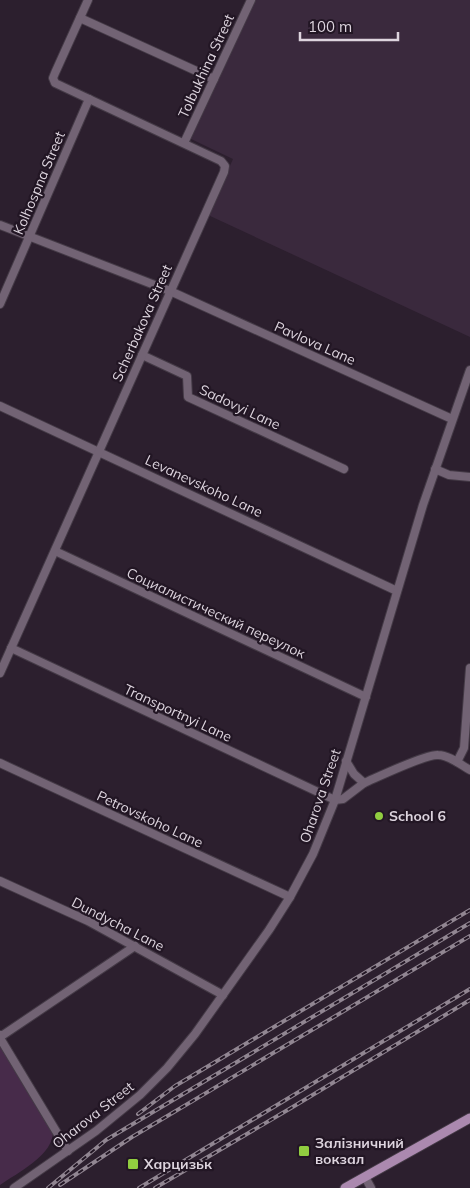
<svg xmlns="http://www.w3.org/2000/svg" width="470" height="1188" font-family="Mulish,sans-serif">
<style>
.built{fill:#3a293d}
.green{fill:#472b4a}
.lines{fill:none;stroke-linecap:round;stroke-linejoin:round}
.minor-casing{stroke:#443a46;stroke-width:10}
.major-casing{stroke:#443a46;stroke-width:11}
.minor{stroke:#726374;stroke-width:8}
.major{stroke:#ab89af;stroke-width:9}
.rail-casing{stroke:#918692;stroke-width:4}
.rail{stroke:#221624;stroke-width:2;stroke-dasharray:5.5;stroke-linecap:butt}
.poi-dot{fill:#91cd40;stroke:#221624;stroke-width:2}
.labels{text-anchor:middle;dominant-baseline:central;stroke-width:4.5;stroke-linejoin:round;paint-order:stroke}
.street-label{font-size:14px;fill:#ddd4de;stroke:#221624}
.poi-label{font-size:14px;font-weight:bold;fill:#ddd4de;stroke:#221624;text-anchor:start}
</style>
<rect width="100%" height="100%" fill="#2c1f2e"/>
<polygon class="built" points="254,0 470,0 470,337 208,215 233,159 189,138"/>
<path class="green" d="M 0,1046 L 53,1131 C 54,1155 17,1173 0,1185 Z"/>
<g class="lines">
<g class="minor-casing">
<g id="minor">
<polyline points="80,18 214,79"/>
<polyline points="184,143 251,0"/>
<polyline points="0,225 170,291 452,419"/>
<polyline points="0,304 89,99"/>
<polyline points="142,355 187,376 188,397 344,469"/>
<polyline points="0,406 397,591"/>
<polyline points="435,469 449,475 470,477"/>
<polyline points="55,551 366,697"/>
<polyline points="11,648 335,800 343,799 364,783"/>
<polyline points="0,673 224,172 225,166 221,161 55,83 53,78 55,73 88,0"/>
<path d="M 346,761 L 354,774 L 364,783 C 378,777 426,754 438,755 C 449,755 461,765 470,770"/>
<polyline points="457,762 464,748 470,668"/>
<polyline points="0,763 290,897"/>
<polyline points="0,881 88,921 223,995"/>
<polyline points="0,1035 3,1035 135,946"/>
<polyline points="0,1038 68,1151"/>
<polyline points="365,1177 371,1188"/>
<polyline points="14,1188 96,1131 140,1095 167,1068 195,1034 269,930 290,897 313,854 335,800 423,505 470,370"/>
</g>
</g>
<g class="major-casing">
<polyline id="major" points="345,1188 470,1118"/>
</g>
<use href="#minor" class="minor"/>
<use href="#major" class="major"/>
<g class="rail-casing">
<g id="rail">
<polyline points="138,1114 175,1086 470,910"/>
<polyline points="60,1185 132,1137 470,936"/>
<polyline points="48,1188 106,1140 470,923"/>
<polyline points="139,1188 470,989"/>
<polyline points="155,1188 291,1108 470,1000"/>
</g>
</g>
<use href="#rail" class="rail"/>
</g>
<g class="poi-dot">
<circle cx="379" cy="816" r="5"/>
<rect x="298" y="1145" width="12" height="12" rx="2.5"/>
<rect x="127" y="1158" width="12" height="12" rx="2.5"/>
</g>
<g class="labels">
<g class="street-label">
<text transform="translate(206 66) rotate(-65)">Tolbukhina Street</text>
<text transform="translate(39 183) rotate(-67)">Kolhospna Street</text>
<text transform="translate(142 323) rotate(-66)">Scherbakova Street</text>
<text transform="translate(315 343) rotate(24)">Pavlova Lane</text>
<text transform="translate(240 407) rotate(25)">Sadovyi Lane</text>
<text transform="translate(204 486) rotate(25)">Levanevskoho Lane</text>
<text transform="translate(216 613) rotate(25)">Социалистический переулок</text>
<text transform="translate(178 713) rotate(25)">Transportnyi Lane</text>
<text transform="translate(320 796) rotate(-71)">Oharova Street</text>
<text transform="translate(150 819) rotate(25)">Petrovskoho Lane</text>
<text transform="translate(118 924) rotate(27)">Dundycha Lane</text>
<text transform="translate(93 1115) rotate(-38)">Oharova Street</text>
</g>
<g class="poi-label">
<text x="389" y="816">School 6</text>
<text x="315" y="1143">Залізничний<tspan x="315" dy="16">вокзал</tspan></text>
<text x="144" y="1164">Харцизьк</text>
</g>
</g>
<path d="M300 32v8h98v-8" fill="none" stroke="#ddd4de" stroke-width="2.5"/>
<text x="308" y="32" font-size="15" fill="#ddd4de" stroke="#221624" stroke-width="4" paint-order="stroke">100 m</text>
</svg>
